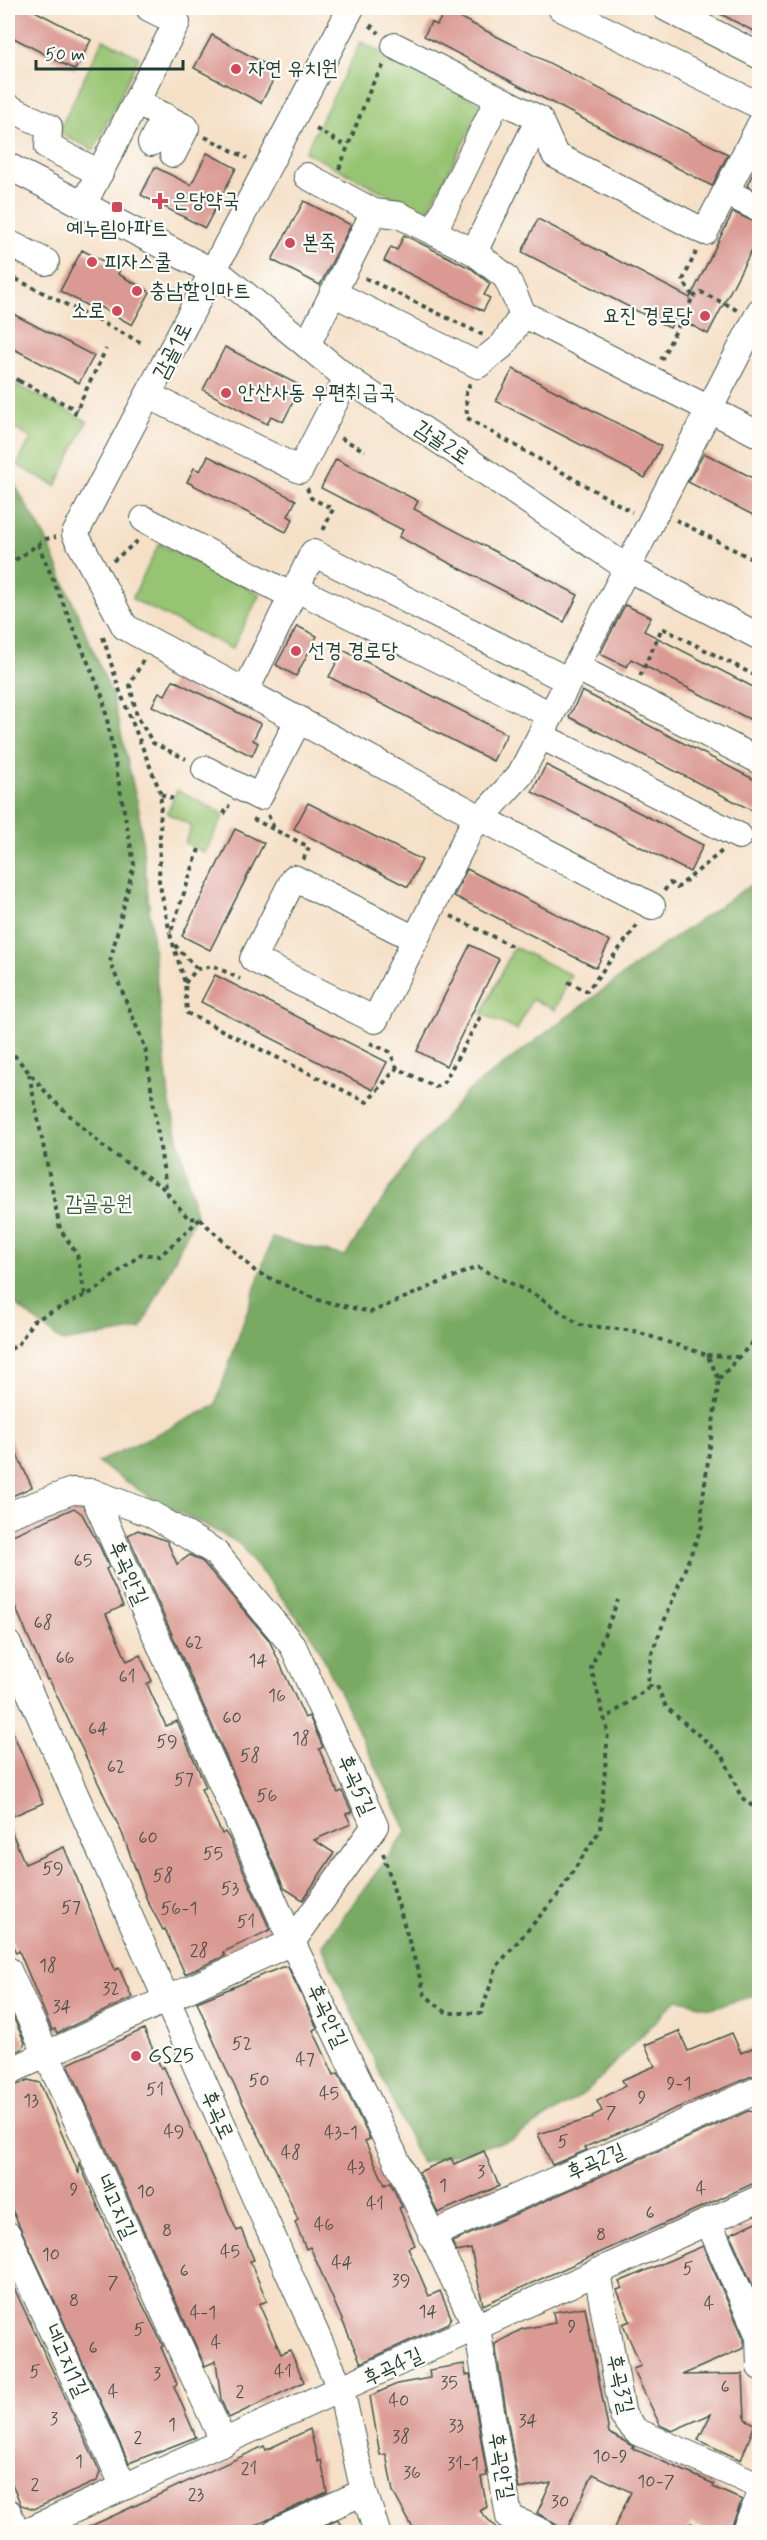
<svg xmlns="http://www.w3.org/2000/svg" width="767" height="2540" font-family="Mynerve,'Poor Story',sans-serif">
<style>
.green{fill:#97c472;stroke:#5b8053;stroke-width:1.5}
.forest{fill:#79aa64;stroke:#4c744c;stroke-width:1.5}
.building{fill:#da9992}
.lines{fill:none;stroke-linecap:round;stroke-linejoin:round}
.minor-casing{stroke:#3f554a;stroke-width:28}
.path{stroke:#3f554a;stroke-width:4;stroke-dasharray:4.5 4.5;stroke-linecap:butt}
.minor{stroke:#fff;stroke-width:26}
.poi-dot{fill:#d1495b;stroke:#fdfcf7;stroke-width:2}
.labels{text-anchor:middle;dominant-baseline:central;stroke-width:4.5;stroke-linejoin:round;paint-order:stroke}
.number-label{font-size:18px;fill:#4e544c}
.poi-label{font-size:21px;fill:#1f3d34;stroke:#fdfcf7;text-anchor:start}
.street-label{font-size:21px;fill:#1f3d34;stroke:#fdfcf7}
.park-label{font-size:21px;fill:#3d5f44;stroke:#fdfcf7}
</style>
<rect width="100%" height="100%" fill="#fdfcf7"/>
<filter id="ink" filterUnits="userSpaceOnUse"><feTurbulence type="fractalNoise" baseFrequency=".0167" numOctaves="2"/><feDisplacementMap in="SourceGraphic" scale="12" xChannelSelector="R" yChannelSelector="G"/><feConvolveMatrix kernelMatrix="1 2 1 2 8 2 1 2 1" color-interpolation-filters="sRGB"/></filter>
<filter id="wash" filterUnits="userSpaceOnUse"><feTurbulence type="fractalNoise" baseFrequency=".008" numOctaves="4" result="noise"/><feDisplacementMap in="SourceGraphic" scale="24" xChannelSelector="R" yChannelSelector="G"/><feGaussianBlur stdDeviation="1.35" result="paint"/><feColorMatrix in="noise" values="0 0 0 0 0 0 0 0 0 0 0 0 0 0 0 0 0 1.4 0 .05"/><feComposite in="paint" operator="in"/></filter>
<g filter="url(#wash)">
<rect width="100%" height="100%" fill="#f5e0c7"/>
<g class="green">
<polygon points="103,39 139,57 94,150 58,133"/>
<polygon points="361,42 483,105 426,214 305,152"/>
<polygon points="17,385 87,421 56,486 17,465 31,438 8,425 8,404"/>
<polygon points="159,544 260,594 232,649 132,599"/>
<polygon points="177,790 224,814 205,853 185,843 192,826 167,813"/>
<polygon points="514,947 571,975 555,1010 532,999 517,1030 482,1014"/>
</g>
<g class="forest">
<polygon points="8,473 46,539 112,695 139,810 169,1099 196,1215 141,1329 63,1342 8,1299"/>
<polygon points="759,879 759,1997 757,1995 711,2008 677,1999 588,2091 512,2139 421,2163 322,1946 407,1831 314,1639 239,1543 148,1496 98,1462 215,1406 272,1238 345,1256 412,1156 467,1092 655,951"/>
</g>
<g id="blocks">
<g class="building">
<polygon points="8,8 29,8 91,40 75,70 8,35"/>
<polygon points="709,8 759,8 759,34"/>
<polygon points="445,10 728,154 712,186 424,36 431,22 437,25"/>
<polygon points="212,35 278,71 261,103 194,68"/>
<polygon points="207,153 236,168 205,228 141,195 155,167 191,185"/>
<polygon points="759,160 759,192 747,186"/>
<polygon points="304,201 351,225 320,285 272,260"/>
<polygon points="733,212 759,224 759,236 708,334 676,317 670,328 522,252 538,219 690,298"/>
<polygon points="404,235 472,269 490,284 484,295 490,298 483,311 384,261 391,247 397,250"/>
<polygon points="82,250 120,270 118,274 150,292 132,325 100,307 97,311 60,291"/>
<polygon points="13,314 94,356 79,383 8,346 8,326"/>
<polygon points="225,347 301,386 283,422 271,416 267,424 203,390"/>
<polygon points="513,369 661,446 645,478 496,401"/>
<polygon points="704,453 759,481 759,518 688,482"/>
<polygon points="208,456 296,500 288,516 293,519 286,532 187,482 194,468 200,471"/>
<polygon points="336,459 418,501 414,509 578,595 564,622 399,537 403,530 321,488"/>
<polygon points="625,605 651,617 644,631 759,690 759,724 631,659 627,667 600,654"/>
<polygon points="297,626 317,636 296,676 276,665"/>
<polygon points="343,650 507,734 493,761 329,677"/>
<polygon points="173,680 261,724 253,740 258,743 252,756 152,706 159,692 165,695"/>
<polygon points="582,691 759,782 759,814 569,717"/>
<polygon points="546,765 703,845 690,872 532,792"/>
<polygon points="308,803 422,860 408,887 294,829"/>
<polygon points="235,829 264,843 210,950 182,936"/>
<polygon points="467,869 610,941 596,968 454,896"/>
<polygon points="470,945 499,959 446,1066 417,1051"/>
<polygon points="215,975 387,1062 373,1090 201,1002"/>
<polygon points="8,1435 32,1487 8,1498"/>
<polygon points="74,1508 82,1514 100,1547 109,1567 106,1569 123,1606 106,1614 127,1661 140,1655 152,1681 147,1684 166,1726 177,1721 206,1787 201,1789 222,1834 225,1832 229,1838 270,1930 223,1952 225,1956 185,1974 165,1929 163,1930 147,1900 122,1833 49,1679 47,1680 8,1590 8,1537"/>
<polygon points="138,1530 167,1541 177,1564 190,1555 203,1562 269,1640 305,1718 309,1716 323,1747 319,1749 338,1793 342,1791 352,1812 346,1814 351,1824 314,1840 334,1853 303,1900 284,1888 128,1535"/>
<polygon points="8,1721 43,1803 8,1818"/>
<polygon points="8,1823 25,1864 64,1847 115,1970 119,1968 132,1998 57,2033 55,2029 52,2030 19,1951 16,1953 8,1933"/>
<polygon points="282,1967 288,1967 317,2028 313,2030 334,2075 338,2073 370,2139 365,2141 385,2185 390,2182 402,2207 399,2208 415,2245 408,2248 429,2296 440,2291 451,2317 448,2323 361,2363 310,2247 306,2249 295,2222 298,2220 277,2172 225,2067 197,2002"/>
<polygon points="10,2010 25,2043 22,2049 8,2055 8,2011"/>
<polygon points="144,2029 161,2068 164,2067 237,2231 241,2229 254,2260 250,2261 267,2301 259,2304 281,2354 290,2350 304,2382 229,2418 221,2400 216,2361 205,2366 68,2064"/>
<polygon points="679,2031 688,2051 732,2033 741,2053 759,2045 759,2073 585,2147 587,2150 552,2165 538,2134 593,2118 592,2116 602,2111 597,2101 625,2086 622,2080 655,2066 645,2045"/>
<polygon points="28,2080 40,2083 79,2174 79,2162 120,2258 163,2346 161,2347 177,2384 174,2386 196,2437 129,2463 8,2201 8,2089"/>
<polygon points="748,2111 753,2112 759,2128 759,2181 483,2305 471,2249 457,2252 452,2242"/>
<polygon points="484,2151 499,2186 438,2213 419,2172 451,2158 454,2164"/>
<polygon points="759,2221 759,2300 730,2234"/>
<polygon points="703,2246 744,2339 744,2348 682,2375 743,2374 745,2419 755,2424 741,2460 698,2440 711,2414 672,2431 660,2425 633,2369 641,2366 623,2324 630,2321 617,2290 622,2288 619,2282"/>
<polygon points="8,2275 100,2472 97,2481 34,2509 21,2505 8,2474"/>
<polygon points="585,2307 609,2433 635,2447 632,2448 714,2484 713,2487 742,2500 729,2532 712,2532 691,2523 687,2532 612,2532 631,2492 593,2474 566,2531 537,2513 551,2483 519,2489 495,2344 522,2329 555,2323 553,2312"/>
<polygon points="464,2364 466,2375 470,2374 487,2476 481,2477 487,2507 480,2511 500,2532 415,2532 393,2492 386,2454 380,2455 370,2396 397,2384 430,2378 429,2370"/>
<polygon points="310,2429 318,2462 321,2460 327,2492 241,2532 78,2532 264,2446 266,2450"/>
<polygon points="338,2520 344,2532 310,2532"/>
</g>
</g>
</g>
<g filter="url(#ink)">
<use href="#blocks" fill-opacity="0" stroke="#3f554a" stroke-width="1.5"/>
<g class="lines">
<g class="minor-casing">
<g id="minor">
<polyline points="351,8 75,534 125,627 481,818 652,906"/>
<polyline points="561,8 760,106"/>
<polyline points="666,8 760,56"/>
<polyline points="395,46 539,119 555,155 705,232 760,125"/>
<polyline points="136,102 186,128 173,154"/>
<polyline points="8,107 49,127 48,147 100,173"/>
<polyline points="151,143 164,116"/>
<polyline points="8,166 225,278 347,378 627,568 760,637"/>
<polyline points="307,176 374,212 399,215 474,252 506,277 523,314 760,435"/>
<polyline points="726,192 760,209"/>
<polyline points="83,205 177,22 149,8"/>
<polyline points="434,231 498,99"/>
<polyline points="8,243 46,262"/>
<polyline points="474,252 539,119"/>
<polyline points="333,293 478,365 503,345 523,314"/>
<polyline points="307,345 374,212"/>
<polyline points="150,396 300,470 347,378"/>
<polyline points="144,519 292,596"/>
<polyline points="295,588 551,715"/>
<polyline points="576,667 760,761"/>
<polyline points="246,690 313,553 569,681"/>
<polyline points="541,736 739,836"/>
<polyline points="205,769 259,797 299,719"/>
<polyline points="415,939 294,878 253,959 375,1020 470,830 520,775 760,311"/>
<polyline points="92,1492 292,1942 477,2328 509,2517 542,2532"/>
<polyline points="8,1515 72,1491 92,1492 151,1514 215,1552 293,1646 375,1826 292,1942 8,2072"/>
<polyline points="8,1644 341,2390 364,2492 377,2532"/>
<polyline points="8,1970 224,2443"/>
<polyline points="708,2221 759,2336 760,2367"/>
<polyline points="8,2235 124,2487"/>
<polyline points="431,2235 758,2090 760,2093"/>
<polyline points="597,2272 623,2416 636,2431 760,2486"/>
<polyline points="8,2512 17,2532"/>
<polyline points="25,2532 760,2198"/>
<polyline points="275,2532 364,2492"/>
<polyline points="744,2532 760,2496"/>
</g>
</g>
<g class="path">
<polyline points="370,25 379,33"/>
<polyline points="316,129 347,147"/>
<polyline points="205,137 247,158"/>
<polyline points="339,169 372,85 385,63"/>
<polyline points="8,275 142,343"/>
<polyline points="365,278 483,335"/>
<polyline points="693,297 701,292 737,310"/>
<polyline points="661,360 693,297 683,280 696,252"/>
<polyline points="8,374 19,381 17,385"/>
<polyline points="19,381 77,410"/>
<polyline points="470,383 466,393 467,418 632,512"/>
<polyline points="74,415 106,349"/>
<polyline points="341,438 365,451"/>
<polyline points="307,488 311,498 333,509 322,533"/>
<polyline points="676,520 760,563"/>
<polyline points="8,541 15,560"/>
<polyline points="38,544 103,698 134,864 110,962 145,1047 167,1194"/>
<polyline points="113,561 140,539"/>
<polyline points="8,565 46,539 56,537"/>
<polyline points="103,637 119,689 161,794 159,881 170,933"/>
<polyline points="143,660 130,685 137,716 153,743 186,759"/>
<polyline points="640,676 662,628 760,678"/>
<polyline points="161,794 173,799"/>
<polyline points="224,814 228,806 230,807"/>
<polyline points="268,815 275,830"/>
<polyline points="253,819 309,847 303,860"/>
<polyline points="199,849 170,934 185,983 187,1013 367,1102 397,1068 435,1087 444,1082 482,1014"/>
<polyline points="664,891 670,883 677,888 722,851"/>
<polyline points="451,916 514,947"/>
<polyline points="175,945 197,969"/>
<polyline points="568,982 587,991 639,923"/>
<polyline points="185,983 197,969 214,966 240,979"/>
<polyline points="370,1043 390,1052 397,1068"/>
<polyline points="8,1048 51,1098 106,1149 162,1187 188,1218 200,1219 160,1256 141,1254 96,1290 33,1321 18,1345 8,1350"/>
<polyline points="29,1074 60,1229 77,1254 85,1295"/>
<polyline points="200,1219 256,1272 318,1300 371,1312 477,1267 537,1296 580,1325 634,1331 707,1355 719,1379 702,1505 702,1526 652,1652 647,1689 605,1719"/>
<polyline points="707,1355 739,1357"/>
<polyline points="719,1379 760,1334"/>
<polyline points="648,1686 657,1686 666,1707 723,1756 741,1797 760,1812"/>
<polyline points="383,1853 425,1995 447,2013 481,2013 497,1966 557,1896 600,1830 608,1732 591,1668 618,1600"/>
</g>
<use href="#minor" class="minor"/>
</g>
</g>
<g class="poi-dot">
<circle cx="236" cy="69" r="6"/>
<path d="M157 192h6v6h6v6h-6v6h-6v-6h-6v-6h6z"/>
<rect x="111" y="201" width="12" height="12" rx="3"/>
<circle cx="290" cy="243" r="6"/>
<circle cx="92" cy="262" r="6"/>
<circle cx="137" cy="291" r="6"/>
<circle cx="117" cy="311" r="6"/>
<circle cx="705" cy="316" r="6"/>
<circle cx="226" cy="393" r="6"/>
<circle cx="296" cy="651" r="6"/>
<circle cx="136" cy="2056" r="6"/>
</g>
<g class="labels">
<g class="number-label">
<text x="83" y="1561">65</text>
<text x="43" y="1623">68</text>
<text x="194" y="1643">62</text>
<text x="65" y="1658">66</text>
<text x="258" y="1661">14</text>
<text x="127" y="1677">61</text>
<text x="277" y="1696">16</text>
<text x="232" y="1718">60</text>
<text x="98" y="1729">64</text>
<text x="301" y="1739">18</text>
<text x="167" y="1742">59</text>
<text x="250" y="1756">58</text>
<text x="116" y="1767">62</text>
<text x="184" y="1780">57</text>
<text x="267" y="1796">56</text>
<text x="148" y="1838">60</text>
<text x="213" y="1854">55</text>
<text x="53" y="1869">59</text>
<text x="163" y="1876">58</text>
<text x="230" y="1889">53</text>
<text x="71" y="1908">57</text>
<text x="179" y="1909">56-1</text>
<text x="246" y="1922">51</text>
<text x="199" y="1951">28</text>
<text x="48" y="1966">18</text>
<text x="111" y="1989">32</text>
<text x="62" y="2007">34</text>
<text x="242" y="2044">52</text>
<text x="305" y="2060">47</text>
<text x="259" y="2081">50</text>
<text x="679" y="2084">9-1</text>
<text x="155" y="2090">51</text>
<text x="329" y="2094">45</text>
<text x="642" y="2098">9</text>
<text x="31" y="2101">13</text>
<text x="611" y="2113">7</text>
<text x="174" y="2132">49</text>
<text x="341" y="2133">43-1</text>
<text x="563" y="2142">5</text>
<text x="291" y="2153">48</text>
<text x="356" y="2168">43</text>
<text x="481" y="2172">3</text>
<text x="443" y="2186">1</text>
<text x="701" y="2189">4</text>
<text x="74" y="2190">9</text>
<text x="146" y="2192">10</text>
<text x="375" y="2204">41</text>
<text x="650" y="2213">6</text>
<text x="324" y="2225">46</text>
<text x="167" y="2231">8</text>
<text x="601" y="2235">8</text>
<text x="230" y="2252">45</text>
<text x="51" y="2255">10</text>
<text x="342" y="2263">44</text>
<text x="688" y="2269">5</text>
<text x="184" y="2271">6</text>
<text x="401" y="2281">39</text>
<text x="113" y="2283">7</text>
<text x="74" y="2301">8</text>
<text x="709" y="2304">4</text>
<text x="428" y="2312">14</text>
<text x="203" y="2313">4-1</text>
<text x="572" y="2327">9</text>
<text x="139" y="2330">5</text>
<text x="216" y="2343">4</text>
<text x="93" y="2348">6</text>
<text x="35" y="2372">5</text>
<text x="283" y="2372">41</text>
<text x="157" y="2374">3</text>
<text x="449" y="2383">35</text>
<text x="725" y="2387">6</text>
<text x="113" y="2392">4</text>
<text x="240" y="2392">2</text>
<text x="399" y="2401">40</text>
<text x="54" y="2419">3</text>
<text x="528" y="2421">34</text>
<text x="172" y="2425">1</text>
<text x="456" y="2426">33</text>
<text x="401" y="2437">38</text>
<text x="138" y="2438">2</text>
<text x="610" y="2457">10-9</text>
<text x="79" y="2462">1</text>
<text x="463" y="2464">31-1</text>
<text x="249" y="2469">21</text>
<text x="412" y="2473">36</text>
<text x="656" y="2482">10-7</text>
<text x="35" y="2485">2</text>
<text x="196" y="2495">23</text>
<text x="560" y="2502">30</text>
</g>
<g class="poi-label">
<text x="248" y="69">자연 유치원</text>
<text x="172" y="201">은당약국</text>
<text x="117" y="229" text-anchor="middle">예누림아파트</text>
<text x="302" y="243">본죽</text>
<text x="104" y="262">피자스쿨</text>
<text x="149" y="291">충남할인마트</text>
<text x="105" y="311" text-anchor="end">소로</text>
<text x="693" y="316" text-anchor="end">요진 경로당</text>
<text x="238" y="393">안산사동 우편취급국</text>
<text x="308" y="651">선경 경로당</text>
<text x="148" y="2056">GS25</text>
</g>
<g class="street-label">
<text transform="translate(173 351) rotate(-63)">감골1로</text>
<text transform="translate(442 443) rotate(34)">감골2로</text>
<text transform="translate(128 1573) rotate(66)">후곡안길</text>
<text transform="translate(356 1785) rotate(66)">후곡5길</text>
<text transform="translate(327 2016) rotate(65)">후곡안길</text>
<text transform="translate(217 2115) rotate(66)">후곡로</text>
<text transform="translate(596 2162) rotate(-24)">후곡2길</text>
<text transform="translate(116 2207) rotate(65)">네고지길</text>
<text transform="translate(66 2361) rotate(65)">네고지1길</text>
<text transform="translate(393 2367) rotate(-25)">후곡4길</text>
<text transform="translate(620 2384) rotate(77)">후곡3길</text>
<text transform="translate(501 2466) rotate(80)">후곡안길</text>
</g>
<g class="park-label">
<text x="99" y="1204">감골공원</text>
</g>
</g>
<rect width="767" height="2540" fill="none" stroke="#fdfcf7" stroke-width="30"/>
<path d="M36 60v9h147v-9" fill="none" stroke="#1f3d34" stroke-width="3"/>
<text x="45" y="60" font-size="18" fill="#1f3d34" stroke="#fdfcf7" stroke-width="4.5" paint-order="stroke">50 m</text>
</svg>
